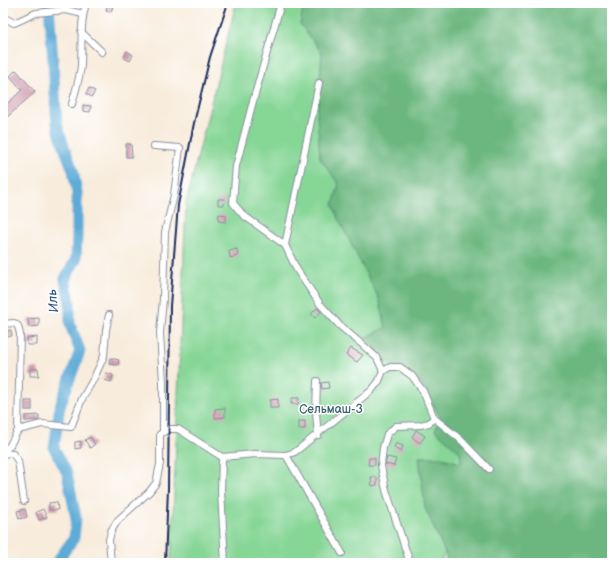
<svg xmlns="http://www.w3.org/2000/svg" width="615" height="566" font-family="'Balsamiq Sans',sans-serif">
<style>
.green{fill:#86d696;stroke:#50827a}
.forest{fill:#6cb77f;stroke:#44736e}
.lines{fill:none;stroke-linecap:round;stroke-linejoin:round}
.river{stroke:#5eabd7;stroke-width:11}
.building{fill:#d09fb3}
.minor-casing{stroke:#8a8e9d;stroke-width:8}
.minor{stroke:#fff;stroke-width:6}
.rail{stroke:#1b2f5e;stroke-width:2}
.labels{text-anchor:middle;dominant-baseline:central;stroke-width:3;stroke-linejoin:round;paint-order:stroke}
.park-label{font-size:12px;fill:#3b616f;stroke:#fff}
.water-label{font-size:13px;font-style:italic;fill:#325a88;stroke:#fff}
</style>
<rect width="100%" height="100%" fill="#fff"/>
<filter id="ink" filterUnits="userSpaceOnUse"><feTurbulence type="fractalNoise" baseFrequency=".025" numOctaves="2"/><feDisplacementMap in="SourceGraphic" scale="8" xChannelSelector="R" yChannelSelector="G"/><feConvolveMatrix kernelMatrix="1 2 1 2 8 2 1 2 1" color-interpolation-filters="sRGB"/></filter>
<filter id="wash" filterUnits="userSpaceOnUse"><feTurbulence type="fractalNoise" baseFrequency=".012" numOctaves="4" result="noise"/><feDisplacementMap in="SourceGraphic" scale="16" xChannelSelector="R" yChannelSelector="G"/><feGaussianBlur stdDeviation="0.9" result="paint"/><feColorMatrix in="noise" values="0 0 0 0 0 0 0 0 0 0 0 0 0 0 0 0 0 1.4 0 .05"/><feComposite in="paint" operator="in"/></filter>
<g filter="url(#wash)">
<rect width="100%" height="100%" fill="#f8ecdc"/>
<polygon class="green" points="236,3 326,3 496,414 441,563 171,563 186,203"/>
<polygon class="forest" points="304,3 612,3 612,563 445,563 446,554 425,508 419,457 439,457 461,463 460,452 435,430 441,418 419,380 384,359 366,338 386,327 379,299 339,220 333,205 339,184 320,158 317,114 322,53 300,24"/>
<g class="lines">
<polyline class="river" points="49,3 57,124 64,147 73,170 77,193 77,236 76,259 65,279 70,302 70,324 80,351 60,406 54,448 67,473 76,518 74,538 56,563"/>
</g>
<g id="blocks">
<g class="building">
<polygon points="108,3 114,3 111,12 106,10"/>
<polygon points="127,51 133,55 130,61 124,58"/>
<polygon points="16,70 35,92 6,118 3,114 3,101 6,105 22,90 10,76"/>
<polygon points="89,88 95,91 92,97 86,94"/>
<polygon points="83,105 91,106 90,112 83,111"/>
<polygon points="126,144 131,144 132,157 126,157"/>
<polygon points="218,199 225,199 224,205 218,205"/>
<polygon points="219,214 226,215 226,222 218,221"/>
<polygon points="237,249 238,256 230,258 229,251"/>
<polygon points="317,308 321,312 315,318 311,314"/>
<polygon points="39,318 39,326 29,327 28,319"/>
<polygon points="11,330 12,336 3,337 3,331"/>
<polygon points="37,337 37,345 27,345 27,338"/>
<polygon points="351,348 363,355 357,362 346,355"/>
<polygon points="110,358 119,360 118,365 109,364"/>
<polygon points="38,368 39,376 30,376 30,369"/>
<polygon points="106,373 113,375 111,382 104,380"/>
<polygon points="328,382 329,388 322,389 321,383"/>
<polygon points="292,398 299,398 298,404 291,404"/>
<polygon points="278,399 278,408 270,408 270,400"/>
<rect x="25" y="401" width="7" height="9"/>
<polygon points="225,408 225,417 215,418 215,409"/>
<polygon points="39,415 39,420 25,421 25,416"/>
<rect x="299" y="421" width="6" height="8"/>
<polygon points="416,430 425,436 420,443 412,437"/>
<polygon points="90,437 95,444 90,448 85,440"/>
<polygon points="81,441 81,448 75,449 75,442"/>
<polygon points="396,443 403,446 401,452 394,448"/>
<polygon points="387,457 396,459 394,466 385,464"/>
<polygon points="369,458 375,458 375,465 368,465"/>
<polygon points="371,477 377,477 377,485 372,486"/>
<polygon points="57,502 58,510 49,510 49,503"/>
<polygon points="25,509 27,517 19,519 17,511"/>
<polygon points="43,509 47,517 39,520 36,512"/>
</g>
</g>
</g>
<g filter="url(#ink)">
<use href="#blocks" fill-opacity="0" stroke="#8a8e9d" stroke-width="1"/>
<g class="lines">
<g class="minor-casing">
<g id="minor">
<polyline points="281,3 252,105 236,166 233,203 243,215 285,245"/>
<polyline points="3,17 14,23 36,13 66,10 83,14"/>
<polyline points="81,32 102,52"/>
<polyline points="319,83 285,245 297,270 320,304 340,326 364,346 377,358 383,371"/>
<path d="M 72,104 C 75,92 80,78 81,65 C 82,44 80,23 86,3"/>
<polyline points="154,146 180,148 174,195 165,232 163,299 160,333 163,382 163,431"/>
<polyline points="3,324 14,323 18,326 20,334 18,430 10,445 3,453"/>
<polyline points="317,381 316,413 318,435"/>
<polyline points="18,430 42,424 71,427 82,399 94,378 104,356 106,330 109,315"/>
<polyline points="3,453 13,454 18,461 24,501"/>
<polyline points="286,455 342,553"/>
<polyline points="222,457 221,491 225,563"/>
<polyline points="111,563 109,540 111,531 118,520 149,492 156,483 160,464 160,434 169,429 178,429 222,457 255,454 286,455 295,452 372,390 379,381 383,371 390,367 400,367 412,376 423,391 434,418 460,439 489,469"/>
<polyline points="410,563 386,490 381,466 383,448 387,434 396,426 420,425 429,423 434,418"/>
</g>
</g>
<use href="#minor" class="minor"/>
<polyline class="rail" points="165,563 168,489 170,306 178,205 194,123 210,57 228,3"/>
</g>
</g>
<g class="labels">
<g class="park-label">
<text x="331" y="409">Сельмаш-3</text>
</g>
<g class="water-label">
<text transform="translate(53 301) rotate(-96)">Иль</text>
</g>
</g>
<rect width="615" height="566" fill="none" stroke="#fff" stroke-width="16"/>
</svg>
